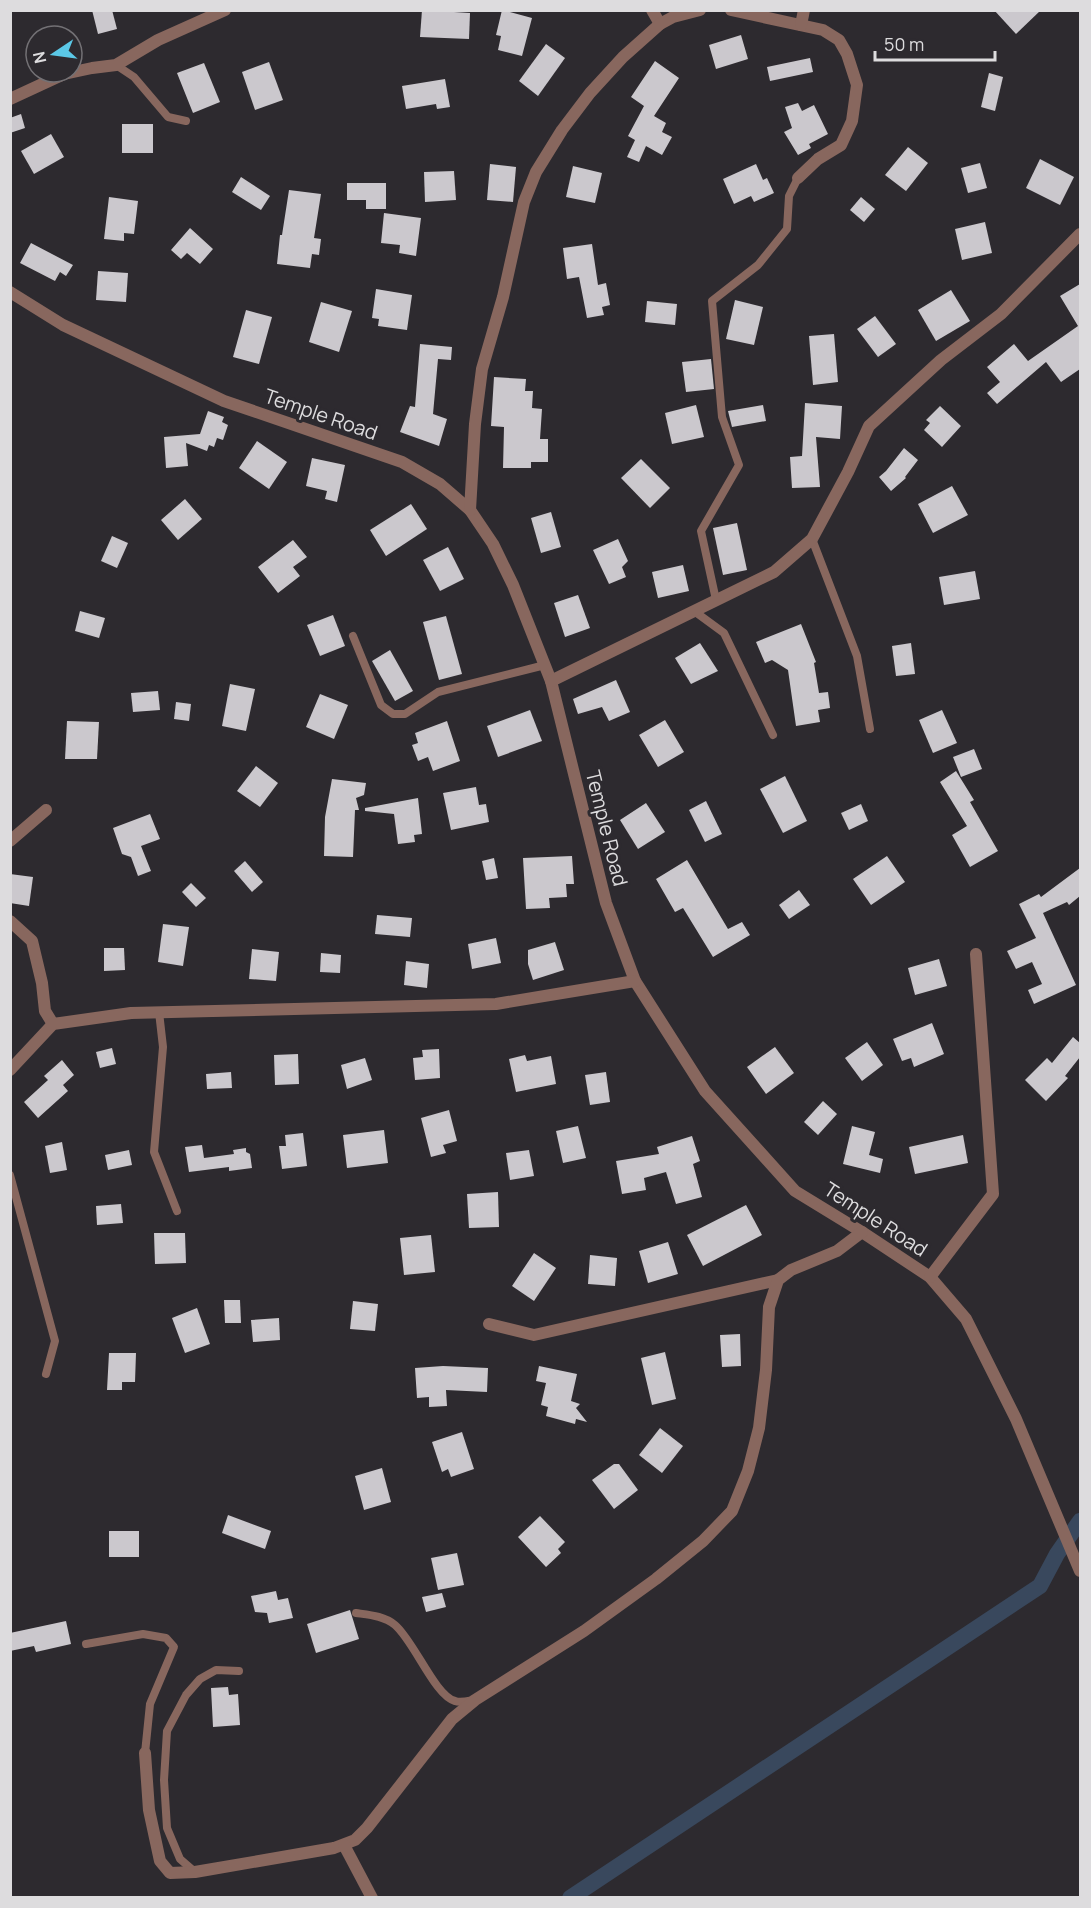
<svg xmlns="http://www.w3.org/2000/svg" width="1091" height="1908" font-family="Manrope,sans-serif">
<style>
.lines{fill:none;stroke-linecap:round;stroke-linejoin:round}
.canal{stroke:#39485d;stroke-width:16}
.building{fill:#cbc8cd}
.lane{stroke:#88675e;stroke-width:8}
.street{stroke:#88675e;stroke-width:12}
.labels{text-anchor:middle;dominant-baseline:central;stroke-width:6;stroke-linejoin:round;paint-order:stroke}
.street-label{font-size:20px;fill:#dddcde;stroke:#2d2a2f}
</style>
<rect width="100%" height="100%" fill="#2d2a2f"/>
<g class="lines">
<polyline class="canal" points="570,1898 1040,1586 1057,1554 1080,1521"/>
</g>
<g class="building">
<polygon points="92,10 112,10 117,29 98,34"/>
<polygon points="422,10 470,13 469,39 420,37"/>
<polygon points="502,10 532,18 522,56 498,50 501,36 496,35"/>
<polygon points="994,10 1041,10 1016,34"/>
<polygon points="741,35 748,59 716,69 709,45"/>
<polygon points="546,44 565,58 538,96 519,81"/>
<polygon points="810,58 813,72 770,81 767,67"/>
<polygon points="655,61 679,78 654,116 666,123 662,132 672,137 662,155 646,146 639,162 627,157 635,140 628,136 644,106 631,97"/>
<polygon points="269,62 283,100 255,110 242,72"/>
<polygon points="204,63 220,102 193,113 177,73"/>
<polygon points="989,73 1003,77 995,111 981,107"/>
<polygon points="445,79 450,107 437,109 436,104 406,109 402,86"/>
<polygon points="798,103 802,111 814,105 828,134 809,144 811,148 798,155 784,132 792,128 785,107"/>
<polygon points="21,114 25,128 10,133 10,118"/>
<rect x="122" y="124" width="31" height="29"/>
<polygon points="51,134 64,157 34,174 21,151"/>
<polygon points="908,147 928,163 906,191 885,175"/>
<polygon points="1040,159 1074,177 1060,205 1026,188"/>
<polygon points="980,163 987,188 968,193 961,168"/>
<polygon points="490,164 516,167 513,202 487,200"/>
<polygon points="756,164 763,180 767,178 774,193 754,202 751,196 734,204 723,179"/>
<polygon points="573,166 602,173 595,203 566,197"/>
<polygon points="454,171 456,200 425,202 424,172"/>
<polygon points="241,177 270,196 261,210 232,192"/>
<polygon points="347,183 386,183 386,209 366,209 366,200 347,200"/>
<polygon points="289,190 321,194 314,238 321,239 319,255 312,254 310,268 277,264 280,235 282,235"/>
<polygon points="109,197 138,201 134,234 124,233 124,241 104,239"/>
<polygon points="861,197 875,209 864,222 850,210"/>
<polygon points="384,213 421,218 416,256 399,253 400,245 381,243"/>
<polygon points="985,222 992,253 962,260 955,229"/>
<polygon points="190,228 213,249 200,264 187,253 181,259 171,250"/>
<polygon points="31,243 73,265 66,276 60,272 55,281 20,263"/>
<polygon points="592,244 598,285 606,283 610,305 602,307 604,315 587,318 579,277 567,279 563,248"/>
<polygon points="98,271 128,273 126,302 96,300"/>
<polygon points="1080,284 1080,369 1061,382 1046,362 997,404 987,393 1000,382 987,367 1014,344 1028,361 1078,326 1060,296"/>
<polygon points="376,289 412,295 407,330 378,326 379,319 372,318"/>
<polygon points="951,290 970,321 936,341 918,310"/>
<polygon points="735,300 763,307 754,345 726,339"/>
<polygon points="647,301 677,304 675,325 645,322"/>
<polygon points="321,302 352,311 339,352 309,342"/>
<polygon points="246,310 272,317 259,364 233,357"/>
<polygon points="875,316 896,344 878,357 857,329"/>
<polygon points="834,334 838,382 813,385 809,336"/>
<polygon points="420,344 452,347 451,360 438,359 433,414 447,419 439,446 400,432 410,406 415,407"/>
<polygon points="711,359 714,389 686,392 682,362"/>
<polygon points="494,377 526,379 525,391 533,391 532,408 542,409 540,439 548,439 548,462 531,462 531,468 503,468 504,427 491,426"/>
<polygon points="805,403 842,406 840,439 816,437 820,487 792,488 790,457 802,456"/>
<polygon points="696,405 704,437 672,444 665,413"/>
<polygon points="763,405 766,421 732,427 728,411"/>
<polygon points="940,406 961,426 942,447 924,430 930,423 926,420"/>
<polygon points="208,411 224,417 222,422 228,425 223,440 217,438 214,447 209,445 207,451 186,443 188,466 166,468 164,437 200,434"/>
<polygon points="257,441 287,462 269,489 239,468"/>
<polygon points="904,448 918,460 905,477 906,478 891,491 879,477 886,471"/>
<polygon points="312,458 345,465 337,502 325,499 327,491 306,486"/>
<polygon points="641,459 670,488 650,508 621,478"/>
<polygon points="952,486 968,515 933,533 918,504"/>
<polygon points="185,499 202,519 178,540 161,520"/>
<polygon points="411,504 427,529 386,556 370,530"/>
<polygon points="551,512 561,547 541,553 531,518"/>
<polygon points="737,523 747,570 723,575 713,528"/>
<polygon points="112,536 128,543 117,568 101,561"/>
<polygon points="618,539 628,561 622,567 626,577 609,584 593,550"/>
<polygon points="293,540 307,557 293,567 300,576 278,593 258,567"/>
<polygon points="448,547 464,579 440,591 423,560"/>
<polygon points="683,565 689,591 658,598 652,572"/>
<polygon points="975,571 980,599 944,605 939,577"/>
<polygon points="578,595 590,628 565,637 554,603"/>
<polygon points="80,611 105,618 99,638 75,631"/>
<polygon points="333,615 345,646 320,656 307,625"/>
<polygon points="446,616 462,674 439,680 423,622"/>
<polygon points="801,624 816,662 814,663 819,693 828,692 830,708 818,710 820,722 796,726 788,670 772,660 765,663 756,642"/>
<polygon points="700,643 718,671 691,684 675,658"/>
<polygon points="911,643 915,674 896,676 892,646"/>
<polygon points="390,650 413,691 395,701 372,661"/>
<polygon points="616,680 630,712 609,721 602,707 578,714 573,699"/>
<polygon points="230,684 255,689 246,731 222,726"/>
<polygon points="158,691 160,710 133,712 131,693"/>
<polygon points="320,694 348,705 334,739 306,727"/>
<polygon points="176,702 191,704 189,721 174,719"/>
<polygon points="530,710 542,741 498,757 487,726"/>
<polygon points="942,710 957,743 933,753 919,720"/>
<polygon points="665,720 684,752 658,767 639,735"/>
<polygon points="67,721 99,722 97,759 65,759"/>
<polygon points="447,721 460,761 433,771 428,757 418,761 412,745 418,743 415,733"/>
<polygon points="974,749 982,769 961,777 953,757"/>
<polygon points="256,766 278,783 260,807 237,791"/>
<polygon points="956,771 974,800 970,802 998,851 970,867 952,835 967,826 940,782"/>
<polygon points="785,776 807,821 783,833 760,789"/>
<polygon points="332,779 366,783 364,795 356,798 359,810 355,810 353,857 324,856 325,817"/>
<polygon points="476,787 479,805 486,804 489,822 451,830 443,793"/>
<polygon points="418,798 422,834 414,835 415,842 398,844 394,814 365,811 365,808"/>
<polygon points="706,801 722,834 705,842 689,810"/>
<polygon points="646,803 665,832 638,849 620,820"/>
<polygon points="861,804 868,821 849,830 841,813"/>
<polygon points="150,814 160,839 141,846 151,871 138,876 131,857 122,854 113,828"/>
<polygon points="572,856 574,884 566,884 567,897 549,898 550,908 526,909 523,858"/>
<polygon points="887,856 905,882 871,905 853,879"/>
<polygon points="494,858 498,878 486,880 482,861"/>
<polygon points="687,860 728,929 742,922 750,935 713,957 683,908 675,912 656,879"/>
<polygon points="245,861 263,882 252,892 234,871"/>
<polygon points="1080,868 1080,896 1069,905 1067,902 1043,913 1076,985 1034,1004 1028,990 1042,984 1032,962 1016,969 1007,951 1036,938 1019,904 1039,894 1041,897"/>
<polygon points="10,874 33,877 29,906 10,903"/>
<polygon points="191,883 206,898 196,907 182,892"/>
<polygon points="799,890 810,905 789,919 779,905"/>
<polygon points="377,915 412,918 410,937 375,934"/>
<polygon points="163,924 189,927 183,966 158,962"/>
<polygon points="496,938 501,963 472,969 468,944"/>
<polygon points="555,942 564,970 533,980 528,964 528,950"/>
<polygon points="104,948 124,948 125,970 104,971"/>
<polygon points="252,949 279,952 276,981 249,979"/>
<polygon points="321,953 341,955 340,973 320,972"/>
<polygon points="939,959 947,986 915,995 908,968"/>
<polygon points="406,961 429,964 427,988 404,985"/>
<polygon points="932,1023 944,1054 914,1067 911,1058 902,1061 893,1039"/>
<polygon points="1073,1037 1080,1043 1080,1057 1065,1076 1068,1078 1046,1101 1025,1080 1047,1058 1052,1063"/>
<polygon points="867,1042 883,1065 862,1081 845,1058"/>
<polygon points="775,1047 794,1073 766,1094 747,1067"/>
<polygon points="112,1048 116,1064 100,1068 96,1052"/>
<polygon points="439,1049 440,1078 415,1080 413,1058 423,1057 422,1050"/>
<polygon points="298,1054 299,1084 275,1085 274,1055"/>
<polygon points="525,1055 527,1061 551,1056 556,1084 516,1092 509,1059"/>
<polygon points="365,1058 372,1080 347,1089 341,1065"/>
<polygon points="62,1060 74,1075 63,1085 68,1091 38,1118 24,1102 48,1080 44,1076"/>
<polygon points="231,1072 232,1088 207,1089 206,1074"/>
<polygon points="606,1072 610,1102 590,1105 585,1075"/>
<polygon points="823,1101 837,1114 818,1135 804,1122"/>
<polygon points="449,1110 457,1141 443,1145 446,1153 431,1157 421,1118"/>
<polygon points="578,1126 586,1158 563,1163 556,1131"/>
<polygon points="852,1126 875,1132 869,1155 883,1159 880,1173 843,1164"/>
<polygon points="384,1130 388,1163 347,1168 343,1135"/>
<polygon points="303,1133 307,1166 282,1169 279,1146 286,1146 285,1135"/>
<polygon points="963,1135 968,1163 915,1174 909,1147"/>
<polygon points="692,1136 700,1161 693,1164 702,1197 676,1204 666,1172 644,1178 646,1190 622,1194 616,1161 659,1154 657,1147"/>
<polygon points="62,1142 67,1170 50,1173 45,1146"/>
<polygon points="202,1145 204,1158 234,1154 233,1150 246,1148 246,1152 250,1154 252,1168 229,1171 229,1167 189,1172 185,1147"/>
<polygon points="129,1150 132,1165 108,1170 105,1155"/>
<polygon points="529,1150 534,1176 510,1180 506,1153"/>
<polygon points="498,1192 499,1227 469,1228 467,1194"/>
<polygon points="121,1204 123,1223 97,1225 96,1206"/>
<polygon points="746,1205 762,1235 703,1266 687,1235"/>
<polygon points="154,1233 185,1233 186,1263 155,1264"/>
<polygon points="431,1235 435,1272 404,1275 400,1238"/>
<polygon points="668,1242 678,1274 648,1283 639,1251"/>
<polygon points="534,1253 556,1268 534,1301 512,1286"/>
<polygon points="590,1255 617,1258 615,1286 588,1284"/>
<polygon points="224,1300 240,1300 241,1323 225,1323"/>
<polygon points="353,1301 378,1304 375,1331 350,1329"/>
<polygon points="197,1308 210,1344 185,1353 172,1318"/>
<polygon points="279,1318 280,1340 253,1342 251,1320"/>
<polygon points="740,1334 741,1366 722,1367 720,1335"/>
<polygon points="665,1352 676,1399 652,1405 641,1358"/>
<polygon points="109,1353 136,1353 135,1382 122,1382 122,1390 107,1390"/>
<polygon points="443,1366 488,1368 487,1392 446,1390 447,1406 429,1407 429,1397 417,1398 415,1368"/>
<polygon points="539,1366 577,1374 571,1401 580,1404 576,1408 587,1422 576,1419 575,1424 546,1416 548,1407 541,1405 546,1383 536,1381"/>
<polygon points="660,1428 683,1446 662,1473 639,1455"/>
<polygon points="462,1432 474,1469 451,1477 448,1469 442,1472 432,1442"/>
<polygon points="614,1464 619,1464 638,1490 614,1509 592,1480"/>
<polygon points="382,1468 391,1502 364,1510 355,1476"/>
<polygon points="228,1515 271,1531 265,1549 222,1533"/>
<polygon points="540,1516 565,1542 558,1549 561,1553 546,1567 518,1537"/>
<rect x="109" y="1531" width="30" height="26"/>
<polygon points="457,1553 464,1585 438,1590 431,1558"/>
<polygon points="276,1591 278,1600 288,1598 293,1618 269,1623 267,1613 255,1612 251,1596"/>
<polygon points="442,1593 446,1607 426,1612 422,1597"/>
<polygon points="350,1610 359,1639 316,1653 307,1624"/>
<polygon points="66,1621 71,1644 36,1652 34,1646 10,1651 10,1633"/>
<polygon points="228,1687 229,1695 238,1694 240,1725 213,1727 211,1688"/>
</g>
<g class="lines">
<g class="lane">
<polyline points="116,65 134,77 168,117 186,121"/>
<polyline points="812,539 857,656 870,729"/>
<polyline points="716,600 701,531 739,465 722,417 712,301 758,265 787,229 789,196 798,178"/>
<polyline points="694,611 724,633 773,735"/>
<polyline points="353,636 381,705 393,714 405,714 438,692 545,665"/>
<polyline points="159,1012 163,1047 154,1152 177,1211"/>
<polyline points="10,1175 55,1341 46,1374"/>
<path d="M 356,1613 C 370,1615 384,1616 395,1625 C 414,1641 435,1696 455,1701 C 460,1703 468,1701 473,1700"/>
<polyline points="86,1644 143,1634 166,1638 174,1647 150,1704 145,1753"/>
<polyline points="195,1872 180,1859 167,1828 164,1780 167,1731 186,1695 200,1679 216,1670 239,1671"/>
</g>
<g class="street">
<polyline points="652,10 660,24"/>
<polyline points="731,10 823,30 839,40 847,54 857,85 852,121 841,145 818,159 798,178"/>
<polyline points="801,25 804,10"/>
<polyline points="10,99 64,74 92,68 116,65 158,40 225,10"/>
<polyline points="10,292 63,325 224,401 402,462 440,484 470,510 493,544 513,585 551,681 606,903 635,981 705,1091 795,1191 862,1232 930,1277 966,1319 1016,1419 1080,1571"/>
<polyline points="470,510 475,424 482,369 503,297 524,202 536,172 562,130 590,93 623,57 660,24 673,17 700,10"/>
<polyline points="551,681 774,572 812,539 848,472 869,426 941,360 1001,314 1080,234"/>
<polyline points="10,841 46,810"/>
<polyline points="10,921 32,941 42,983 45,1011 53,1024"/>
<polyline points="10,1070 53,1024 131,1013 496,1004 635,981"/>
<polyline points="930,1277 993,1194 976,954"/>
<polyline points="489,1324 534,1335 778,1280"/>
<polyline points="145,1753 149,1810 160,1861 170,1873 195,1872 334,1848 355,1840 367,1828 452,1719 475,1700 584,1631 656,1579 703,1541 732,1511 748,1471 759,1428 766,1370 769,1307 778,1280 791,1270 837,1251 862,1232"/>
<polyline points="344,1845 372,1898"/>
</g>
</g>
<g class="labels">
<g class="street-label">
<text transform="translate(321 414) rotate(19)">Temple Road</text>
<text transform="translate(607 828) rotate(76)">Temple Road</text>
<text transform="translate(876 1219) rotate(33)">Temple Road</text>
</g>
</g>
<rect width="1091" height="1908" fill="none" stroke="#dddcde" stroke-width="24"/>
<g transform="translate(54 54) rotate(257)"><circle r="28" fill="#2d2a2f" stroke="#737175" stroke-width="1.5"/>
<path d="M0-4.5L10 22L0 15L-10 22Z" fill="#5bc8e7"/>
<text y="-9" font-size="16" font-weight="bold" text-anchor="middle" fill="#dddcde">N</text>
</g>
<path d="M875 51v9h120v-9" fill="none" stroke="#dddcde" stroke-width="3"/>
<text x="884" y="51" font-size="18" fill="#dddcde" stroke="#2d2a2f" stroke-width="4.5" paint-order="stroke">50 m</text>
</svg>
